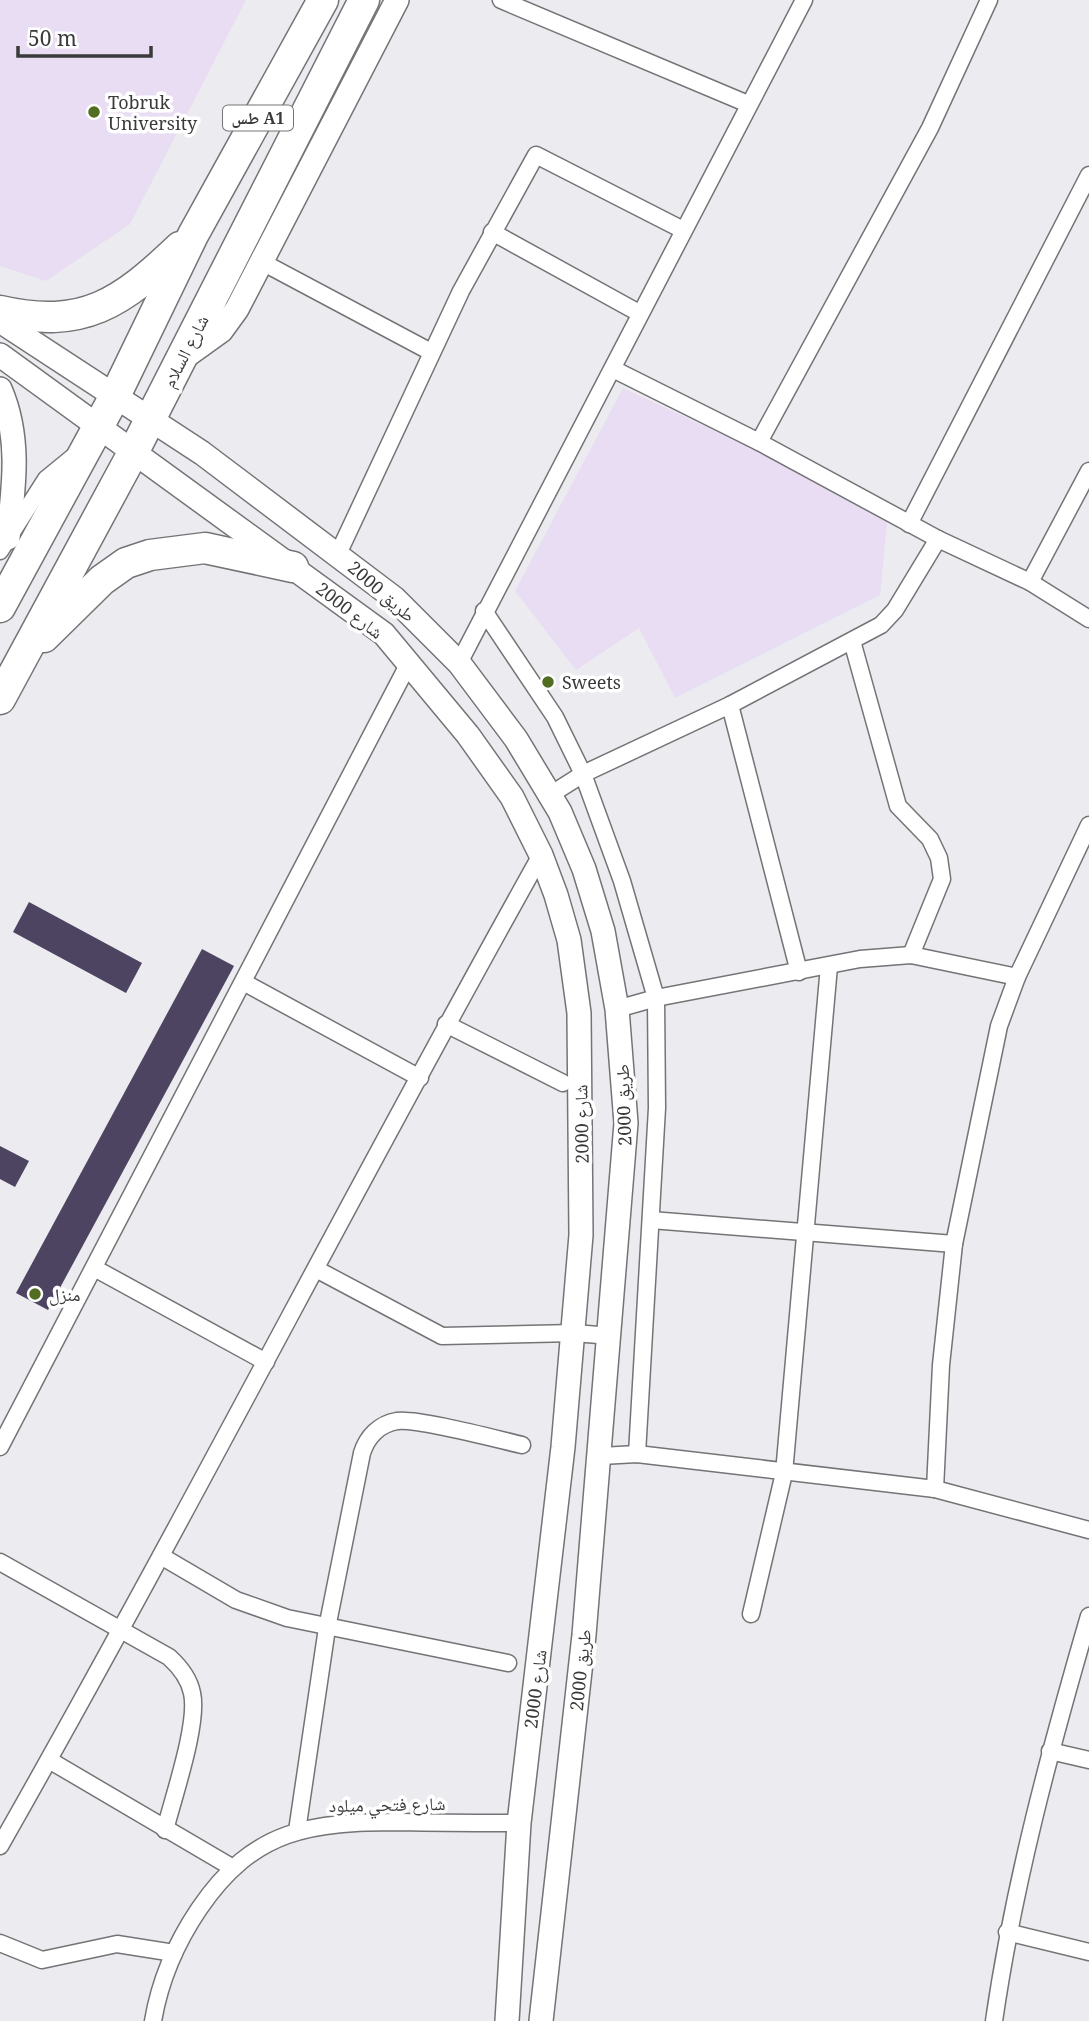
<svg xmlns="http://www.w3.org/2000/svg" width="1089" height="2021" font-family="'Noto Serif','Noto Naskh Arabic',serif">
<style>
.education{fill:#e8ddf2}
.building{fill:#4d4461}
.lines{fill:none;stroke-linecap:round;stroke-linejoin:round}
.street-casing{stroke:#747376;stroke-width:19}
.secondary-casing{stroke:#747376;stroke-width:26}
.highway-casing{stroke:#747376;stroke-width:33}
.street{stroke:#fff;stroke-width:16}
.secondary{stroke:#fff;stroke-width:23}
.highway{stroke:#fff;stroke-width:30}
.poi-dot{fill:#516d21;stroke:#fff;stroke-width:2.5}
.labels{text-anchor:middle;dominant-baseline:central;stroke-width:7;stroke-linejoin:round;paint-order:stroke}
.shield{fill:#fff;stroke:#757576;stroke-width:2}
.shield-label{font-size:16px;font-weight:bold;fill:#3a3a3b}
.poi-label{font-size:18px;fill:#3a3a3b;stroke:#fff;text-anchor:start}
.street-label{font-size:18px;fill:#3a3a3b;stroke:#fff}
</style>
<rect width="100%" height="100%" fill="#ecebef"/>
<g class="education">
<polygon points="0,0 246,0 130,224 46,281 0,266"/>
<polygon points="623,388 888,512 880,595 675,698 639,628 576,670 515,591"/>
</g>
<g class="building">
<polygon points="29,902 142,963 126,993 13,932"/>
<polygon points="202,949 234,966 48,1310 16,1293"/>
<polygon points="0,1146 29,1161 15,1187 0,1179"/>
</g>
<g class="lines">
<g class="street-casing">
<g id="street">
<polyline points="501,0 748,104"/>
<polyline points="492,232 639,313"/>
<polyline points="262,262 431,352"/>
<polyline points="613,369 759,442 938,539 1030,582 1089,619"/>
<polyline points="759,442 930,128 989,0"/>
<polyline points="909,524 1089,175"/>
<polyline points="0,551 46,479 79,452"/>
<polyline points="338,554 461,291 536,155 683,230"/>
<polyline points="1030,582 1089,471"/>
<polyline points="484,611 555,717 583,774 622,881 656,998 657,1108 637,1454"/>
<polyline points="852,641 898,806 930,839 939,858 942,879 911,955"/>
<polyline points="459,663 804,0"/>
<polyline points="730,705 799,972"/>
<polyline points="550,795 583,774 730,705 881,625 895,610 938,539"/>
<polyline points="245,983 420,1078"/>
<polyline points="617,1009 656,998 860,959 911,955 1017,977 1089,825"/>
<polyline points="446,1024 563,1083"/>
<polyline points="651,1220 954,1244"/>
<polyline points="96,1269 266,1362"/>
<polyline points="316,1269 442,1336 574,1333 611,1336"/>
<polyline points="0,1447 409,663"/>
<polyline points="601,1456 637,1454 935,1489 1089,1530"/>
<polyline points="935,1489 941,1365 954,1244 999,1026 1017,977"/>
<polyline points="161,1556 236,1600 287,1618 508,1663"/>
<path d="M 0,1562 L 169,1657 C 180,1667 189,1678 192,1693 C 199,1723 173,1798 165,1830"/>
<polyline points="751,1614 784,1473 829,966"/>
<polyline points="1050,1751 1089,1760"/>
<polyline points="49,1760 233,1868"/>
<path d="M 297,1831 L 327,1628 L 362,1453 C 367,1437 379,1424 397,1421 C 418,1418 496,1439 522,1445"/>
<path d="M 0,1846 C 186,1519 357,1183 541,855"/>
<polyline points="1007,1932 1089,1952"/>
<polyline points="0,1943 42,1960 117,1944 174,1953"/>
<path d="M 153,2021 C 160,1980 176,1943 199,1909 C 254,1828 311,1822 402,1822 C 441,1823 480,1823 519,1823"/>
<path d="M 994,2021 C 1014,1883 1050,1750 1089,1616"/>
</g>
</g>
<g class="secondary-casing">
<g id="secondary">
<polyline points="0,321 202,453 394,598 459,663 516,739 560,812 584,869 603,931 617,1009 626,1123 584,1635 541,2021"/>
<polyline points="0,355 384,634 468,735 512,797 541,855 556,895 569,940 579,1013 581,1235 563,1447 519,1823 507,2021"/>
<polyline points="182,359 221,331 237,309 397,0"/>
<path d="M 0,389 C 21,437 14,487 8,538"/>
</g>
</g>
<g class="highway-casing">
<g id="highway">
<path d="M 0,311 C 84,330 121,303 180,247"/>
<polyline points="0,607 116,394 193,235 323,0"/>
<polyline points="44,637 102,580 126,563 150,555 205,548 293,567"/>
<polyline points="0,699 134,451 364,0"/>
</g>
</g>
<use href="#street" class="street"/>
<use href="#secondary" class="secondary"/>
<use href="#highway" class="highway"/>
</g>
<g class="poi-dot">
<circle cx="94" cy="112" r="7"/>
<circle cx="548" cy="682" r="7"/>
<circle cx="35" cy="1294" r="7"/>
</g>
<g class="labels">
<rect class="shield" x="223" y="105.5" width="70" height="25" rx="5"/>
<g class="shield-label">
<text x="258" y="118">طس A1</text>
</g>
<g class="poi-label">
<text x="108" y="102">Tobruk<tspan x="108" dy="21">University</tspan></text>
<text x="562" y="682">Sweets</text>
<text x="49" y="1294">منزل</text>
</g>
<g class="street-label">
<text transform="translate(185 351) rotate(-63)">شارع السلام</text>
<text transform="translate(382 591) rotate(41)">طريق 2000</text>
<text transform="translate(350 610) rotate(38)">شارع 2000</text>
<text transform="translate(623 1105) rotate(-92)">طريق 2000</text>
<text transform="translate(581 1124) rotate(-91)">شارع 2000</text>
<text transform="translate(580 1670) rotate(-84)">طريق 2000</text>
<text transform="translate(535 1689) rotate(-83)">شارع 2000</text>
<text transform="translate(387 1804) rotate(-1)">شارع فتحي ميلود</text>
</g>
</g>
<path d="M18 46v10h133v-10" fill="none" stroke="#3a3a3b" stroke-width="3.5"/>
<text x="28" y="46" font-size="21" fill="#3a3a3b" stroke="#ffffff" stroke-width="5" paint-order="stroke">50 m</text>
</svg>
